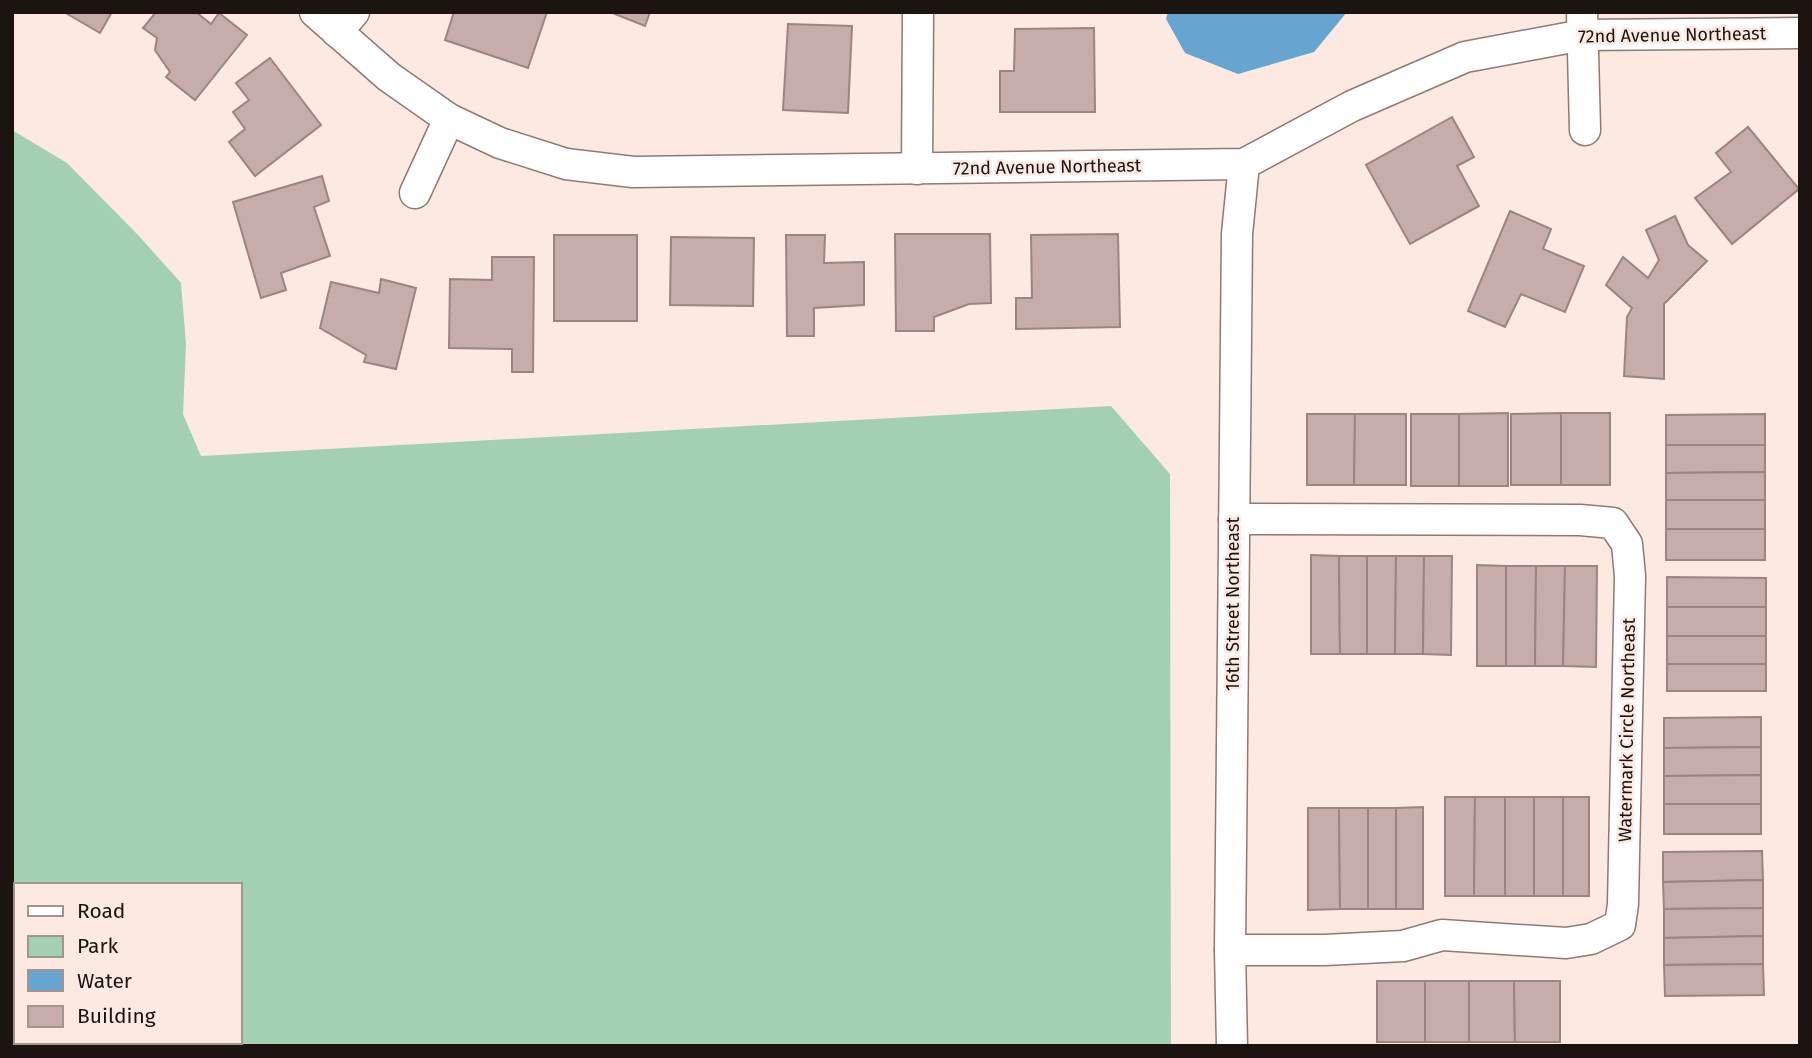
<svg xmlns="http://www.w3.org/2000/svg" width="1812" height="1058" font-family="'Fira Sans',sans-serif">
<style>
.green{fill:#a3d0b0;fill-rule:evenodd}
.water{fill:#65a5cf}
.building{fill:#c6adaa;stroke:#9b8481;stroke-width:2}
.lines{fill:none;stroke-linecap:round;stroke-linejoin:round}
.minor-casing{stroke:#8f7a72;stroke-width:33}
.minor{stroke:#fff;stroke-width:30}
.labels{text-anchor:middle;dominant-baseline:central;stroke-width:5;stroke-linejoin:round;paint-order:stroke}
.street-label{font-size:18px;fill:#1c1411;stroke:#fce9e2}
</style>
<rect width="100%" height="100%" fill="#fce9e2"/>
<path class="green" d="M 12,130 L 67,163 L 138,235 L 181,283 L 186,344 L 183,414 L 201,456 L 1111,406 L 1170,474 L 1171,1046 L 12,1046 ZM 16,885 L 240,885 L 240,1042 L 16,1042 Z"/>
<polygon class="water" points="1168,12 1347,12 1314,52 1238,74 1185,53 1166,19"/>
<g class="building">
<polygon points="64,12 112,12 100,33"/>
<polygon points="156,12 196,12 211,24 219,13 247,35 195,100 166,77 170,72 155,50 157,38 143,28"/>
<polygon points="454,12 547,12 528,68 445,40"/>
<polygon points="610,12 650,12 645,26"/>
<polygon points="788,24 852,26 848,113 783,110"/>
<polygon points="1094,28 1095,112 1000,112 1000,71 1014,71 1015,29"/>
<polygon points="270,58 321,125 255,176 229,142 245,129 233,112 249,100 236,83"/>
<polygon points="1452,117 1474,157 1457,166 1479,206 1410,244 1366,165"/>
<polygon points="1748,127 1799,189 1732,244 1695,198 1731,172 1716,153"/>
<polygon points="322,176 329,201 314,207 330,256 281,273 286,290 261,298 233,202"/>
<polygon points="1510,211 1551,229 1543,249 1584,266 1565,312 1521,294 1505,327 1468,311"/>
<polygon points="1675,216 1688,245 1707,261 1664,304 1664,379 1624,376 1627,317 1632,308 1606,285 1623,257 1648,278 1659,260 1646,230"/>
<polygon points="895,234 990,234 991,303 969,304 934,317 934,331 896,331"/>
<polygon points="1118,234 1120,327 1016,329 1016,298 1032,298 1031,235"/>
<rect x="554" y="235" width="83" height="86"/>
<polygon points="786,235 825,235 824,263 864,262 864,305 814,308 814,336 787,336"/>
<polygon points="671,237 754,238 753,306 670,305"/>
<polygon points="492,257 534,257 533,372 512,372 512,349 449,348 450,279 492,280"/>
<polygon points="381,279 416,288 396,369 364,362 366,355 320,328 331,282 379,293"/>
<polygon points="1508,413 1508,486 1459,486 1459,414"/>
<polygon points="1561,413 1561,485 1511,485 1511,414"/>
<rect x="1561" y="413" width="49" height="72"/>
<polygon points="1307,414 1355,414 1354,485 1307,485"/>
<polygon points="1355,414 1406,414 1406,485 1354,485"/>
<rect x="1411" y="414" width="48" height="72"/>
<polygon points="1765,414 1765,445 1666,445 1666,415"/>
<polygon points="1666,445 1765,445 1765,472 1666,473"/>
<polygon points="1765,472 1765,500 1666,500 1666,473"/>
<rect x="1666" y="500" width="99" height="29"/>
<rect x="1666" y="529" width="99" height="31"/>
<polygon points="1311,555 1339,556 1340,654 1311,654"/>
<polygon points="1339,556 1367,556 1367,654 1340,654"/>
<polygon points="1367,556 1396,556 1395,654 1367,654"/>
<polygon points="1396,556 1424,556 1423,654 1395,654"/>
<polygon points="1424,556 1452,556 1451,655 1423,654"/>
<polygon points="1477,565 1506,566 1506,666 1477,666"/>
<polygon points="1506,566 1536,566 1535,666 1506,666"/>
<polygon points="1536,566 1565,566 1563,666 1535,666"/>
<polygon points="1565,566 1597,566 1596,667 1563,666"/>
<polygon points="1667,577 1766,578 1766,607 1667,607"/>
<rect x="1667" y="607" width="99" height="29"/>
<rect x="1667" y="636" width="99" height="28"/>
<rect x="1667" y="664" width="99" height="27"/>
<polygon points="1761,717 1761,747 1664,748 1664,718"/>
<polygon points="1761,747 1761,775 1664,776 1664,748"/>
<polygon points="1761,775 1761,804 1664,804 1664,776"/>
<polygon points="1445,797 1475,797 1474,896 1445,896"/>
<polygon points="1475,797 1505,797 1505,896 1474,896"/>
<rect x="1505" y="797" width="29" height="99"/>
<rect x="1534" y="797" width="29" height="99"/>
<rect x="1563" y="797" width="26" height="99"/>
<rect x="1664" y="804" width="97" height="30"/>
<polygon points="1423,807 1423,909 1396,909 1396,808"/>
<polygon points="1308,808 1339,808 1340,909 1308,910"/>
<polygon points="1339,808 1368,808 1368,909 1340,909"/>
<rect x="1368" y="808" width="28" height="101"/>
<polygon points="1762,851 1763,880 1663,882 1663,852"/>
<polygon points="1763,880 1763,908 1664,909 1663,882"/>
<polygon points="1763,908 1763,936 1664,938 1664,909"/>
<polygon points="1763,936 1763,964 1664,965 1664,938"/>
<polygon points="1763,964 1764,995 1665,996 1664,965"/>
<rect x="1377" y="981" width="48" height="61"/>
<rect x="1425" y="981" width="44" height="61"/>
<polygon points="1469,981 1514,981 1515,1042 1469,1042"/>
<polygon points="1514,981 1560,981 1560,1042 1515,1042"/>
</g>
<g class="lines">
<g class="minor-casing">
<g id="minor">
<polyline points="315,12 389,77 449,119 500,143 566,164 633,172 1244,164 1352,106 1465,57 1583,35 1800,33"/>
<polyline points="1582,12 1585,130"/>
<polyline points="337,32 354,12"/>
<polyline points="917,169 918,12"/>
<polyline points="415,193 449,119"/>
<polyline points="1230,950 1325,950 1403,946 1442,935 1566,943 1591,939 1620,925 1623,904 1630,576 1627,544 1613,523 1580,520 1234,519"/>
<polyline points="1232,1046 1230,950 1237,234 1244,164"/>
</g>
</g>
<use href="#minor" class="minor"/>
</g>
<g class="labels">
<g class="street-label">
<text transform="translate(1672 35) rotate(-1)">72nd Avenue Northeast</text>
<text transform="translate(1047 167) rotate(-1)">72nd Avenue Northeast</text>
<text transform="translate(1233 604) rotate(-90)">16th Street Northeast</text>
<text transform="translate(1627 730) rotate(-89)">Watermark Circle Northeast</text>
</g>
</g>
<rect width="1812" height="1058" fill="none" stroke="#1c1411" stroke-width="28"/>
<rect x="14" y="883" width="228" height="161" fill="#fce9e2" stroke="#a2948e" stroke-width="2"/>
<rect x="28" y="906" width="35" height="10" fill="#ffffff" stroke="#a2948e" stroke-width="2"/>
<text x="77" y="918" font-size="21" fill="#1c1411">Road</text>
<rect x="28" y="936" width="35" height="21" fill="#a3d0b0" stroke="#a2948e" stroke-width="2"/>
<text x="77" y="953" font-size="21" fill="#1c1411">Park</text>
<rect x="28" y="970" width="35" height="21" fill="#65a5cf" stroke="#a2948e" stroke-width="2"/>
<text x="77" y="988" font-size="21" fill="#1c1411">Water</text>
<rect x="28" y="1006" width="35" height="21" fill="#c6adaa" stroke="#a2948e" stroke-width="2"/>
<text x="77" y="1023" font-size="21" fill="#1c1411">Building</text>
</svg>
